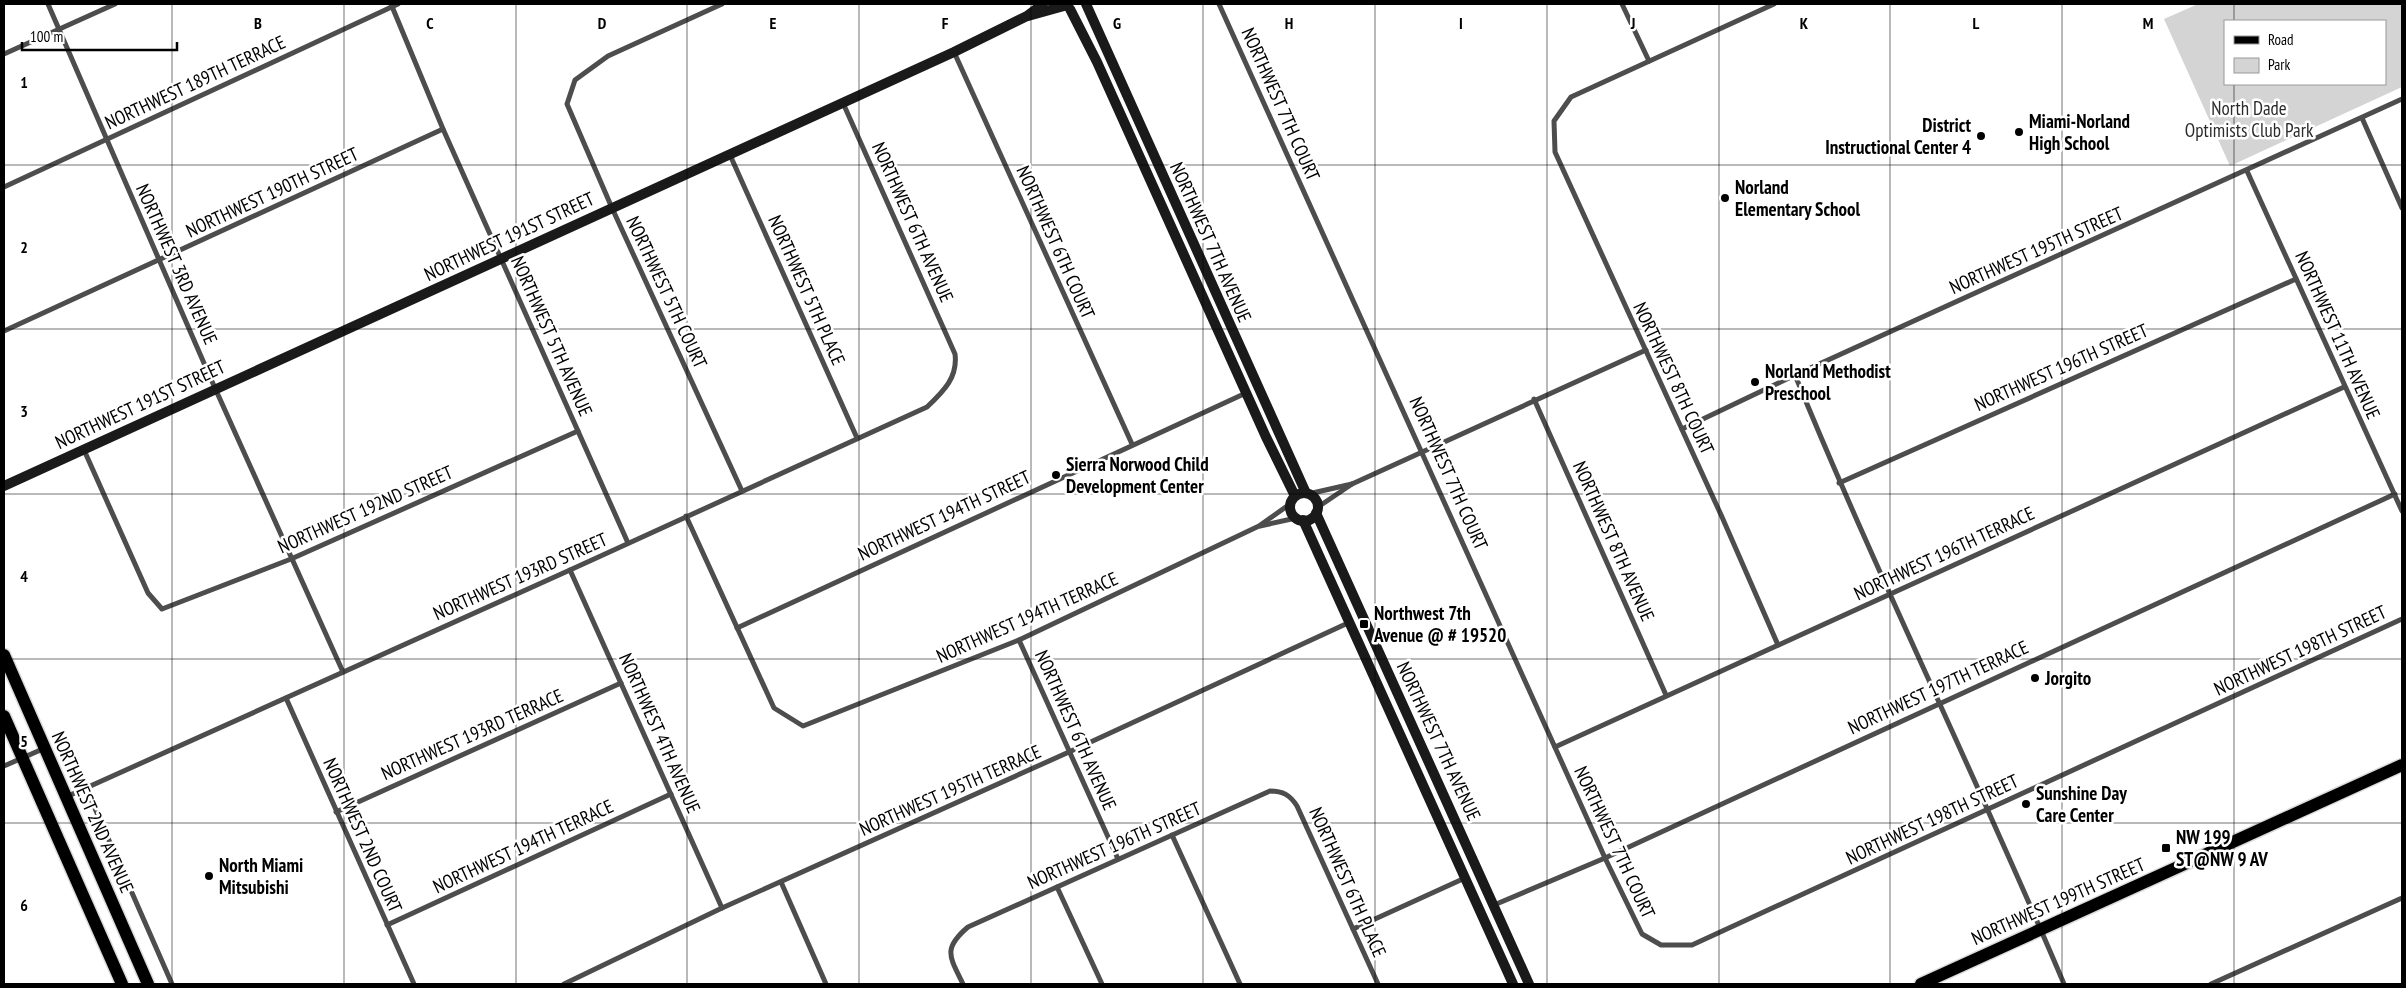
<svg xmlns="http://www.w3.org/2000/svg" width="2406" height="988" font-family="'PT Sans Narrow',sans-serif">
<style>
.green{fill:#d4d4d4;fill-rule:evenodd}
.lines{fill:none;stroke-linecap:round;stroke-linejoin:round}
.primary-casing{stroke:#dbdbdb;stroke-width:15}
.street{stroke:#4d4d4d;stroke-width:5}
.secondary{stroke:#1a1a1a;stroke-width:10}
.primary{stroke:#000;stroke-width:12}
.grid{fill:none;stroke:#000;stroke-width:1;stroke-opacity:0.55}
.poi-dot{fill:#000;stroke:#fff;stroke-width:2}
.labels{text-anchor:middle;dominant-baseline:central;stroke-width:5;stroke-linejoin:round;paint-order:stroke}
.street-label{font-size:19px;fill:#000;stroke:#fff}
.park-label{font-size:19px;fill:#2b2b2b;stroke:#fff}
.poi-label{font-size:19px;font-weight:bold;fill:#000;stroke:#fff;text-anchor:start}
.grid-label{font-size:16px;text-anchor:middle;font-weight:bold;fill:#000;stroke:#fff;stroke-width:5;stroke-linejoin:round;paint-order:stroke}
</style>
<rect width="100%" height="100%" fill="#fff"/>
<path class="green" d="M 2198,4 L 2402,4 L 2402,87 L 2230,166 L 2164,19 ZM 2225,21 L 2385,21 L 2385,84 L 2225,84 Z"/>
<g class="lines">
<g class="primary-casing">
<g id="primary">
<polyline points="4,655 148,984"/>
<polyline points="4,716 122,984"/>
<polyline points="1921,984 2402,765"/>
</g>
</g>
<g class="street">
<polyline points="48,4 210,377 343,672"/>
<polyline points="391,4 443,129 628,543"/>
<polyline points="722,4 608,56 575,80 567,104 612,208 742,491"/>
<polyline points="1219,4 1605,858 1642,934 1661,945 1692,945 2402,619"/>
<polyline points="1622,4 1649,61"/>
<polyline points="1774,4 1571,97 1554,121 1555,152 1722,517 1778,645"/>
<polyline points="954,52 1132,444"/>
<polyline points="4,54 115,4"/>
<polyline points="2362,118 2402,208"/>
<polyline points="730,155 857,438"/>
<polyline points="2247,171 2402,511"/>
<polyline points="4,187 398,4"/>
<polyline points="4,331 443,129"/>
<path d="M 1795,375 C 1879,580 1978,780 2064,984"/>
<polyline points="1534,399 1666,695"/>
<polyline points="1682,429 1795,375 2402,99"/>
<polyline points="84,450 148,593 162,609 291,559 578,431"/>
<polyline points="1839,483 2296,279"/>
<polyline points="1308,494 1352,484 1646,350"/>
<polyline points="1318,507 1352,484"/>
<polyline points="686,516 774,708 803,726 1019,640 1259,526 1290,504"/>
<polyline points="1260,526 1296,518"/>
<polyline points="570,570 722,908"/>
<polyline points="737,628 1246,393"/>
<polyline points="1019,640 1118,859"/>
<polyline points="286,698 414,984"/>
<polyline points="1555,747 2344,387"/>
<polyline points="4,766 45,748"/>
<polyline points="86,788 172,984"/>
<path d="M 66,797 L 570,570 L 927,407 C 944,391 958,377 955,354 L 843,103"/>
<polyline points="336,812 621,683"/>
<polyline points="1172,835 1240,984"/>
<polyline points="781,882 826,984"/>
<polyline points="1057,887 1102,984"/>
<polyline points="1494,905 1605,858 2395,494"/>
<polyline points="387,925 671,794"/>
<polyline points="1353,929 1465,878"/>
<polyline points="564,984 722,908 1069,752 1348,623"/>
<path d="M 963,984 C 950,957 942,949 968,927 L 1270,791 C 1283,791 1290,795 1297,806 L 1378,984"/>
<polyline points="2211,984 2402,898"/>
</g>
<g class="secondary">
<polyline points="1086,4 1306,493"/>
<polyline points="1070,9 1097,62 1266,437 1295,496"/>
<polyline points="1028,16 1064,6"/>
<polyline points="4,486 954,52 1027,16 1043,4"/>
<circle cx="1304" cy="507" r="14"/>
<polyline points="1316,513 1529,984"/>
<polyline points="1303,520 1513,984"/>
</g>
<use href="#primary" class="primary"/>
</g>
<path class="grid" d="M 172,4 L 172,984M 344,4 L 344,984M 516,4 L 516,984M 687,4 L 687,984M 859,4 L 859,984M 1031,4 L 1031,984M 1203,4 L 1203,984M 1375,4 L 1375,984M 1547,4 L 1547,984M 1719,4 L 1719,984M 1890,4 L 1890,984M 2062,4 L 2062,984M 2234,4 L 2234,21M 2234,84 L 2234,984M 4,165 L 2402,165M 4,329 L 2402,329M 4,494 L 2402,494M 4,659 L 2402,659M 4,823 L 2402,823"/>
<g class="poi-dot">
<circle cx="2019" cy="132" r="5"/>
<circle cx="1981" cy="136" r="5"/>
<circle cx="1725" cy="198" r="5"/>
<circle cx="1755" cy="382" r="5"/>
<circle cx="1056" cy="475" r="5"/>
<rect x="1359" y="619" width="10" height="10" rx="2.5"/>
<circle cx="2035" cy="678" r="5"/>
<circle cx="2026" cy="804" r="5"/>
<rect x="2161" y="843" width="10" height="10" rx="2.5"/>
<circle cx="209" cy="876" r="5"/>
</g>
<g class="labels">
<g class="street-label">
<text transform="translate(195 82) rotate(-25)">NORTHWEST 189TH TERRACE</text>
<text transform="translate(1281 104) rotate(66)">NORTHWEST 7TH COURT</text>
<text transform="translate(272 192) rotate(-25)">NORTHWEST 190TH STREET</text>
<text transform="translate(913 222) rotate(66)">NORTHWEST 6TH AVENUE</text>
<text transform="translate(509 236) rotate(-25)">NORTHWEST 191ST STREET</text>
<text transform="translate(1056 242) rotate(66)">NORTHWEST 6TH COURT</text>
<text transform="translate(1211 242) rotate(66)">NORTHWEST 7TH AVENUE</text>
<text transform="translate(2036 250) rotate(-24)">NORTHWEST 195TH STREET</text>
<text transform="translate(177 264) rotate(66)">NORTHWEST 3RD AVENUE</text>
<text transform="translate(807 290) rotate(66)">NORTHWEST 5TH PLACE</text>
<text transform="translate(667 292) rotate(65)">NORTHWEST 5TH COURT</text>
<text transform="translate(2338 335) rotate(66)">NORTHWEST 11TH AVENUE</text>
<text transform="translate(552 336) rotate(66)">NORTHWEST 5TH AVENUE</text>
<text transform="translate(2061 367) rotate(-24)">NORTHWEST 196TH STREET</text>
<text transform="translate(1674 378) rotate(65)">NORTHWEST 8TH COURT</text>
<text transform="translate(140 404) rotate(-25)">NORTHWEST 191ST STREET</text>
<text transform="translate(1449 473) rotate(66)">NORTHWEST 7TH COURT</text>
<text transform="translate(365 509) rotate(-24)">NORTHWEST 192ND STREET</text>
<text transform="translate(944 515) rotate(-25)">NORTHWEST 194TH STREET</text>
<text transform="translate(1614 541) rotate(66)">NORTHWEST 8TH AVENUE</text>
<text transform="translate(1944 553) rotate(-25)">NORTHWEST 196TH TERRACE</text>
<text transform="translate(520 576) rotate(-24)">NORTHWEST 193RD STREET</text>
<text transform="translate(1027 617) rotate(-24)">NORTHWEST 194TH TERRACE</text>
<text transform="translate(2300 650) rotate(-25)">NORTHWEST 198TH STREET</text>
<text transform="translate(1938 687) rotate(-25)">NORTHWEST 197TH TERRACE</text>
<text transform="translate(1076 730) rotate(66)">NORTHWEST 6TH AVENUE</text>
<text transform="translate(660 733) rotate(66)">NORTHWEST 4TH AVENUE</text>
<text transform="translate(472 734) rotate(-24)">NORTHWEST 193RD TERRACE</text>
<text transform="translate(1439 741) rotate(65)">NORTHWEST 7TH AVENUE</text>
<text transform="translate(950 790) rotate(-24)">NORTHWEST 195TH TERRACE</text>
<text transform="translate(93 812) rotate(66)">NORTHWEST 2ND AVENUE</text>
<text transform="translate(1932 819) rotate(-25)">NORTHWEST 198TH STREET</text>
<text transform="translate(363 835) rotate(66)">NORTHWEST 2ND COURT</text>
<text transform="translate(1615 842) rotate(65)">NORTHWEST 7TH COURT</text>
<text transform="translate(1114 845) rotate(-24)">NORTHWEST 196TH STREET</text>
<text transform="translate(523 846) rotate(-25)">NORTHWEST 194TH TERRACE</text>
<text transform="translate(1348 882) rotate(66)">NORTHWEST 6TH PLACE</text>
<text transform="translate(2058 901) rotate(-24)">NORTHWEST 199TH STREET</text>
</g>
<g class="park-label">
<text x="2249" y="108">North Dade<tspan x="2249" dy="22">Optimists Club Park</tspan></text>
</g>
<g class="poi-label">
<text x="2029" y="121">Miami-Norland<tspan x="2029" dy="22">High School</tspan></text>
<text x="1971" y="125" text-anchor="end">District<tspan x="1971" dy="22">Instructional Center 4</tspan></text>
<text x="1735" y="187">Norland<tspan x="1735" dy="22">Elementary School</tspan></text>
<text x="1765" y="371">Norland Methodist<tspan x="1765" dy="22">Preschool</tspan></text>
<text x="1066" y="464">Sierra Norwood Child<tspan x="1066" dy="22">Development Center</tspan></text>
<text x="1374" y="613">Northwest 7th<tspan x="1374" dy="22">Avenue @ # 19520</tspan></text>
<text x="2045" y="678">Jorgito</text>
<text x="2036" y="793">Sunshine Day<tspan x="2036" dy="22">Care Center</tspan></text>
<text x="2176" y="837">NW 199<tspan x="2176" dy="22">ST@NW 9 AV</tspan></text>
<text x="219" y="865">North Miami<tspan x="219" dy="22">Mitsubishi</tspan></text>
</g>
</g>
<g class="grid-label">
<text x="258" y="29">B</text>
<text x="430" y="29">C</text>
<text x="602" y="29">D</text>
<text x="773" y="29">E</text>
<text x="945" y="29">F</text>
<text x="1117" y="29">G</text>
<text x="1289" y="29">H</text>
<text x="1461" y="29">I</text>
<text x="1633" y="29">J</text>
<text x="1804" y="29">K</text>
<text x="1976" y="29">L</text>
<text x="2148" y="29">M</text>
<text x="24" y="88">1</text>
<text x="24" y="253">2</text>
<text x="24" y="417">3</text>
<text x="24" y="582">4</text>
<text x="24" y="747">5</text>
<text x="24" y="911">6</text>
</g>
<rect width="2406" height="988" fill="none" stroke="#000000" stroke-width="10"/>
<rect x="2224" y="20" width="162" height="65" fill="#ffffff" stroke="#999999"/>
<rect x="2234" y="36" width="25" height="8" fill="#000000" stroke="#999999"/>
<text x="2268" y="45" font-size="15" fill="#000000">Road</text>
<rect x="2234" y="58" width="25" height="15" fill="#d4d4d4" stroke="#999999"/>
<text x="2268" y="70" font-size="15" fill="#000000">Park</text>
<path d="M22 42v8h155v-8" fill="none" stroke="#000000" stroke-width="2.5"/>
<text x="30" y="42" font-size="15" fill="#000000" stroke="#ffffff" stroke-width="4" paint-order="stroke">100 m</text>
</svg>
